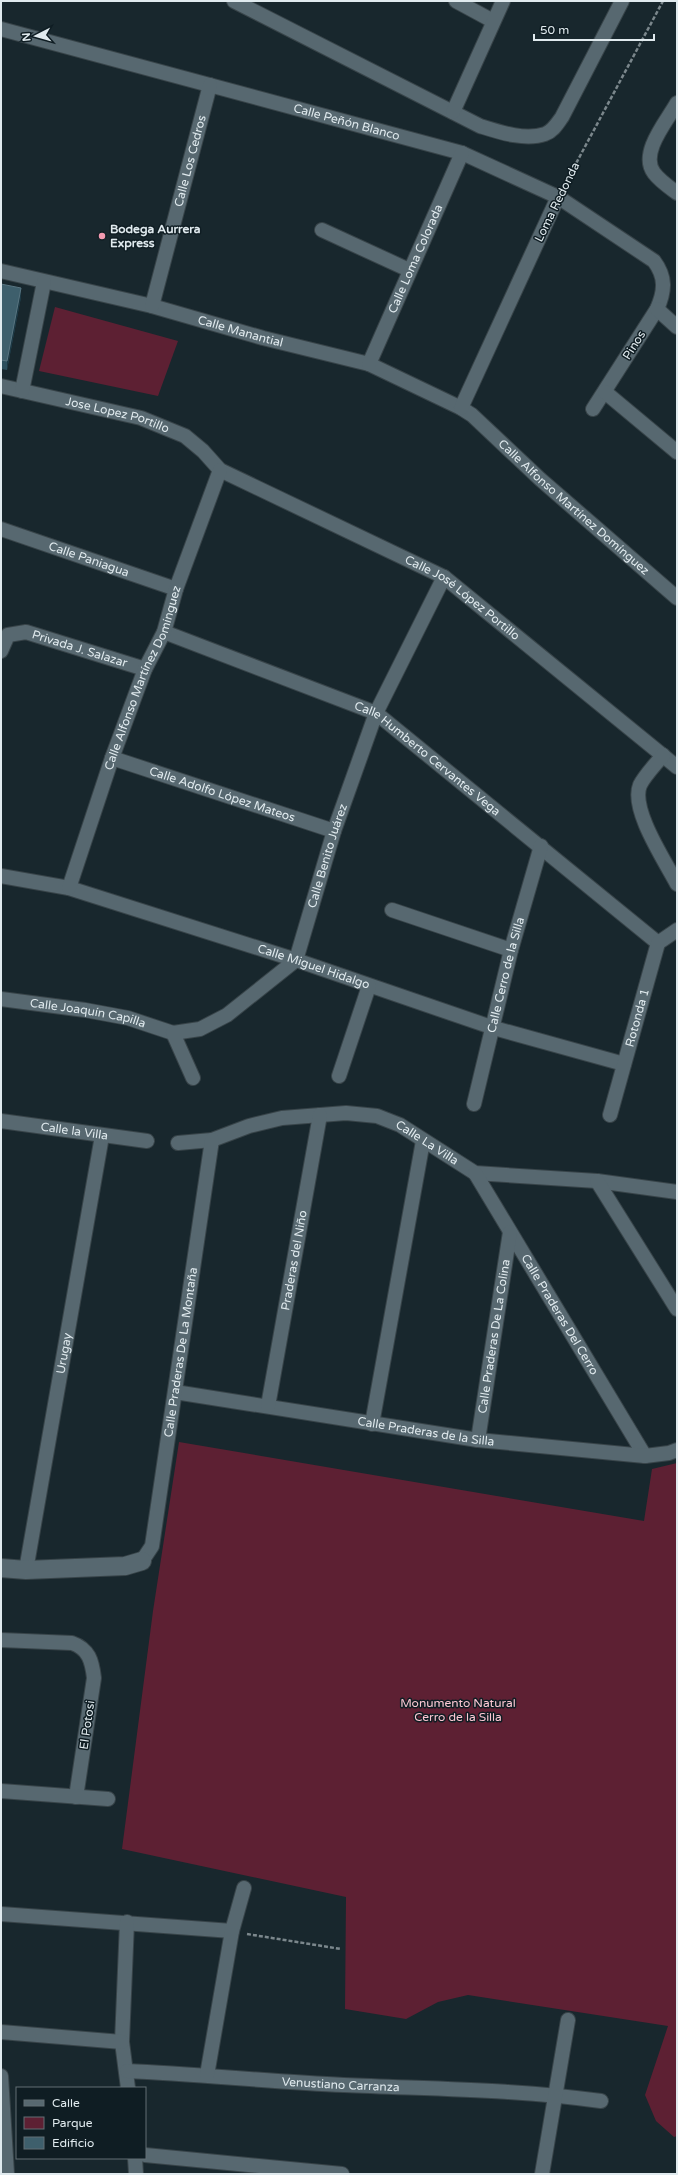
<svg xmlns="http://www.w3.org/2000/svg" width="678" height="2175" font-family="'Varela Round',sans-serif">
<style>
.green{fill:#5d2033}
.lines{fill:none;stroke-linecap:round;stroke-linejoin:round}
.minor-casing{stroke:#384449;stroke-width:16}
.tertiary-casing{stroke:#384449;stroke-width:20}
.path{stroke:#7b878c;stroke-width:2.5;stroke-dasharray:4 2;stroke-linecap:butt}
.minor{stroke:#576870;stroke-width:14}
.tertiary{stroke:#576870;stroke-width:18}
.wall{fill:#2b4e5c}
.shaded-wall{fill:#1b3743}
.building{fill:#3e5f6c;stroke:#587480}
.poi-dot{fill:#f29ab0;stroke:#0f1d23;stroke-width:1.5}
.labels{text-anchor:middle;dominant-baseline:central;stroke-width:3;stroke-linejoin:round;paint-order:stroke}
.street-label{font-size:12px;fill:#e0eaee;stroke:#0f1d23}
.poi-label{font-size:12px;font-weight:bold;fill:#e0eaee;stroke:#0f1d23;text-anchor:start}
.park-label{font-size:12px;fill:#fcc7d3;stroke:#0f1d23}
</style>
<rect width="100%" height="100%" fill="#18272d"/>
<g class="green">
<polygon points="55,307 178,341 158,396 39,371"/>
<polygon points="179,1442 644,1521 652,1469 677,1463 677,2136 674,2137 656,2121 645,2095 668,2026 468,1995 438,2002 406,2019 345,2009 346,1897 122,1849 153,1611"/>
</g>
<g class="lines">
<g class="minor-casing">
<g id="minor">
<path d="M 234,1 L 480,126 C 499,132 525,141 545,134 C 553,131 557,124 562,117 L 622,1"/>
<polyline points="456,1 493,21"/>
<path id="s1" d="M 1,29 L 462,153 L 558,197 L 654,261 C 666,277 665,291 657,309 L 593,409"/>
<path d="M 677,103 C 667,121 639,153 654,173 C 660,181 669,187 677,193"/>
<polyline points="453,112 503,1"/>
<polyline points="322,230 409,270"/>
<path id="s2" d="M 1,271 L 152,306 L 263,338 L 369,364 L 461,408 L 472,415 L 540,479 L 677,598"/>
<path id="s3" d="M 152,306 L 210,85"/>
<polyline points="657,309 677,327"/>
<path id="s4" d="M 369,364 L 462,153"/>
<path id="s5" d="M 1,386 L 141,418 L 185,436 L 203,451 L 220,470 L 444,577 L 677,767"/>
<polyline points="22,391 44,282"/>
<polyline points="605,392 677,452"/>
<polyline points="461,408 558,197"/>
<path id="s6" d="M 1,529 L 176,589"/>
<path id="s7" d="M 164,632 L 376,713 L 658,943"/>
<path id="s8" d="M 1,651 L 8,635 L 26,632 L 145,669"/>
<path d="M 663,755 C 656,764 645,775 640,785 C 630,809 665,861 677,884"/>
<path id="s9" d="M 112,758 L 334,831"/>
<path id="s10" d="M 1,876 L 69,888 L 296,960 L 494,1028 L 624,1064"/>
<path id="s11" d="M 69,888 L 112,758 L 145,669 L 164,632 L 176,589 L 220,470"/>
<polyline points="392,910 511,950"/>
<path id="s12" d="M 1,999 L 85,1010 L 128,1018 L 173,1033"/>
<polyline points="339,1076 369,986"/>
<path id="s13" d="M 193,1078 L 173,1033 L 200,1029 L 227,1015 L 296,960 L 334,831 L 376,713 L 444,577"/>
<path id="s14" d="M 474,1104 L 511,950 L 541,846"/>
<path id="s15" d="M 610,1115 L 658,943 L 677,930"/>
<path id="s16" d="M 1,1121 L 147,1141"/>
<path id="s17" d="M 178,1143 L 212,1140 L 249,1126 L 282,1118 L 346,1113 L 377,1116 L 400,1125 L 475,1173 L 597,1181 L 677,1192"/>
<path id="s18" d="M 475,1173 L 645,1456"/>
<polyline points="597,1181 677,1309"/>
<path id="s19" d="M 175,1392 L 478,1440 L 645,1456 L 669,1453 L 677,1450"/>
<path id="s20" d="M 268,1406 L 320,1115"/>
<polyline points="372,1424 423,1141"/>
<path id="s21" d="M 478,1440 L 510,1232"/>
<path id="s22" d="M 142,1561 L 152,1546 L 212,1140"/>
<path id="s23" d="M 26,1570 L 102,1136"/>
<path d="M 1,1640 L 72,1643 C 89,1649 92,1661 94,1678 L 76,1797"/>
<polyline points="1,1791 108,1799"/>
<polyline points="1,1914 232,1931"/>
<polyline points="127,1922 122,2042 128,2088"/>
<polyline points="1,2032 122,2042"/>
<path id="s24" d="M 127,2071 C 199,2074 272,2082 344,2085 C 430,2089 516,2089 601,2101"/>
<polyline points="207,2075 232,1931 244,1888"/>
<polyline points="1,2076 7,2174"/>
<polyline points="145,2155 342,2174"/>
<polyline points="135,2158 136,2174"/>
<polyline points="542,2174 568,2020"/>
</g>
</g>
<g class="tertiary-casing">
<polyline id="tertiary" points="1,1568 26,1570 125,1566 142,1561"/>
</g>
<g class="path">
<polyline points="565,184 663,1"/>
<polyline points="247,1934 341,1949"/>
</g>
<use href="#minor" class="minor"/>
<use href="#tertiary" class="tertiary"/>
</g>
<polygon class="wall" points="1,284 21,297 7,370 1,369"/>
<polygon class="shaded-wall" points="21,288 21,297 7,370 7,361"/>
<polygon class="building" points="1,284 21,288 7,361 1,360"/>
<circle class="poi-dot" cx="102" cy="236" r="4"/>
<g class="labels">
<g class="street-label">
<text stroke="none"><textPath href="#s1" startOffset="358">Calle Peñón Blanco</textPath></text>
<text stroke="none"><textPath href="#s3" startOffset="150">Calle Los Cedros</textPath></text>
<text transform="translate(557 202) rotate(-64)">Loma Redonda</text>
<text stroke="none"><textPath href="#s4" startOffset="115">Calle Loma Colorada</textPath></text>
<text stroke="none"><textPath href="#s2" startOffset="247">Calle Manantial</textPath></text>
<text transform="translate(634 345) rotate(-58)">Pinos</text>
<text stroke="none"><textPath href="#s5" startOffset="120">Jose Lopez Portillo</textPath></text>
<text stroke="none"><textPath href="#s2" startOffset="632">Calle Alfonso Martínez Domínguez</textPath></text>
<text stroke="none"><textPath href="#s6" startOffset="93">Calle Paniagua</textPath></text>
<text stroke="none"><textPath href="#s5" startOffset="515">Calle José López Portillo</textPath></text>
<text stroke="none"><textPath href="#s8" startOffset="92">Privada J. Salazar</textPath></text>
<text stroke="none"><textPath href="#s11" startOffset="223">Calle Alfonso Martínez Domínguez</textPath></text>
<text stroke="none"><textPath href="#s7" startOffset="295">Calle Humberto Cervantes Vega</textPath></text>
<text stroke="none"><textPath href="#s9" startOffset="116">Calle Adolfo López Mateos</textPath></text>
<text stroke="none"><textPath href="#s13" startOffset="304">Calle Benito Juárez</textPath></text>
<text stroke="none"><textPath href="#s10" startOffset="326">Calle Miguel Hidalgo</textPath></text>
<text stroke="none"><textPath href="#s14" startOffset="133">Calle Cerro de la Silla</textPath></text>
<text stroke="none"><textPath href="#s12" startOffset="88">Calle Joaquín Capilla</textPath></text>
<text stroke="none"><textPath href="#s15" startOffset="101">Rotonda 1</textPath></text>
<text stroke="none"><textPath href="#s16" startOffset="74">Calle la Villa</textPath></text>
<text stroke="none"><textPath href="#s17" startOffset="260">Calle La Villa</textPath></text>
<text stroke="none"><textPath href="#s20" startOffset="148">Praderas del Niño</textPath></text>
<text stroke="none"><textPath href="#s18" startOffset="165">Calle Praderas Del Cerro</textPath></text>
<text stroke="none"><textPath href="#s21" startOffset="105">Calle Praderas De La Colina</textPath></text>
<text stroke="none"><textPath href="#s22" startOffset="214">Calle Praderas De La Montaña</textPath></text>
<text stroke="none"><textPath href="#s23" startOffset="220">Urugay</textPath></text>
<text stroke="none"><textPath href="#s19" startOffset="254">Calle Praderas de la Silla</textPath></text>
<text transform="translate(87 1725) rotate(-82)">El Potosi</text>
<text stroke="none"><textPath href="#s24" startOffset="214">Venustiano Carranza</textPath></text>
</g>
<g class="poi-label">
<text x="110" y="229">Bodega Aurrera<tspan x="110" dy="14">Express</tspan></text>
</g>
<g class="park-label">
<text x="458" y="1703">Monumento Natural<tspan x="458" dy="14">Cerro de la Silla</tspan></text>
</g>
</g>
<rect width="678" height="2175" fill="none" stroke="#e0eaee" stroke-width="4"/>
<rect x="16" y="2087" width="130" height="72" fill="#0f1d23" stroke="#636f74"/>
<rect x="24" y="2100" width="20" height="6" fill="#576870" stroke="#636f74"/>
<text x="52" y="2107" font-size="12" fill="#e0eaee">Calle</text>
<rect x="24" y="2117" width="20" height="12" fill="#5d2033" stroke="#636f74"/>
<text x="52" y="2127" font-size="12" fill="#e0eaee">Parque</text>
<rect x="24" y="2137" width="20" height="12" fill="#3e5f6c" stroke="#636f74"/>
<text x="52" y="2147" font-size="12" fill="#e0eaee">Edificio</text>
<g transform="translate(36 36) rotate(264)" stroke="#0f1d23" stroke-width="3" paint-order="stroke">
<path d="M0-3L7 15L0 10L-7 15Z" fill="#e0eaee"/>
<text y="-6" font-size="11" font-weight="bold" text-anchor="middle" fill="#e0eaee">N</text>
</g>
<path d="M534 34v6h120v-6" fill="none" stroke="#e0eaee" stroke-width="2"/>
<text x="540" y="34" font-size="12" fill="#e0eaee" stroke="#0f1d23" stroke-width="3" paint-order="stroke">50 m</text>
</svg>
